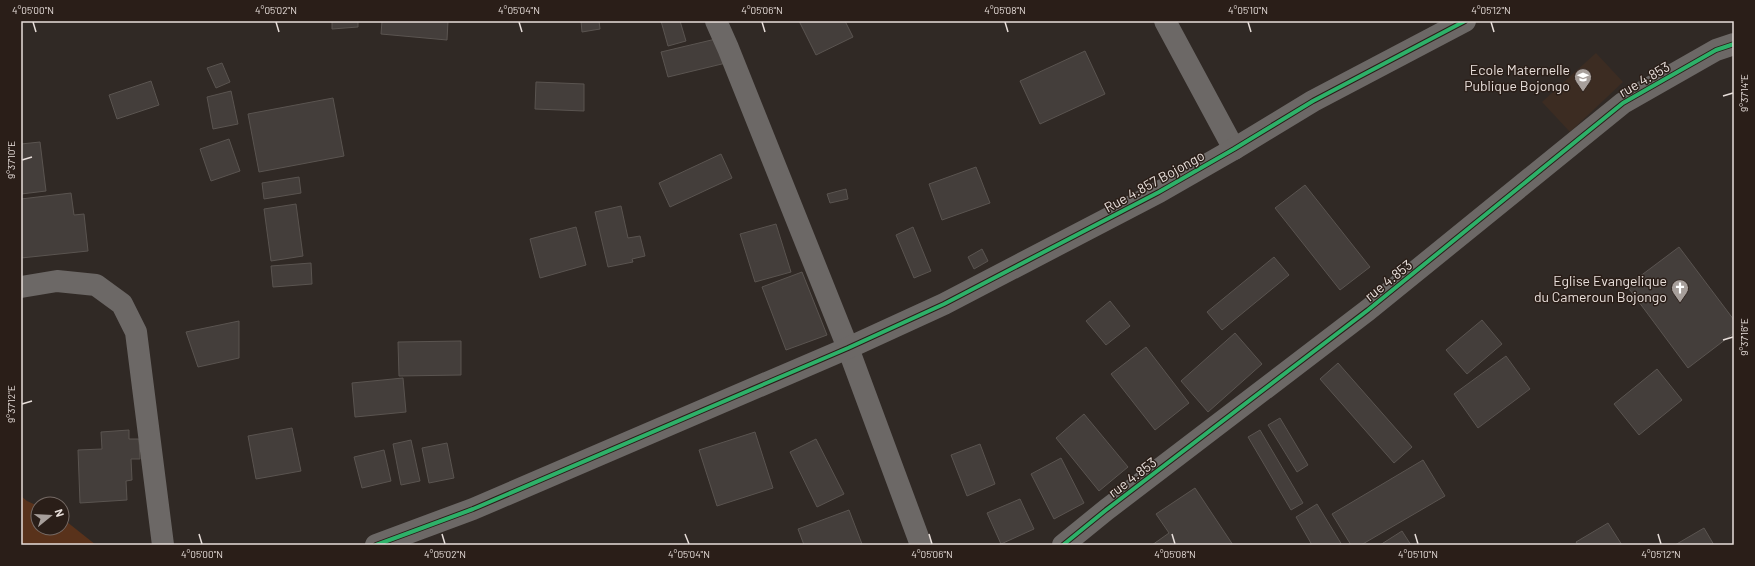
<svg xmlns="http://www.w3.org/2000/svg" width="1755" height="566" font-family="Barlow,sans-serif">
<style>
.built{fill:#3c2c22}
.green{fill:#59321b}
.building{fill:#443e3b;stroke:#5a5450}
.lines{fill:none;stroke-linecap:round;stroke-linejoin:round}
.street{stroke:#6c6866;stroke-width:22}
.cycleway-casing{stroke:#2a1e18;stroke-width:6}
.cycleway{stroke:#2db169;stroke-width:4}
.ticks{fill:none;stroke:#e7deda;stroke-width:1.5}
.labels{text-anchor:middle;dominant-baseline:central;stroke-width:3;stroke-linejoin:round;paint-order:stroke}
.poi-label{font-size:14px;fill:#e7deda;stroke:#2a1e18;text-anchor:end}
.street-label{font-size:14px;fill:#e7deda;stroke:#2a1e18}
.neatline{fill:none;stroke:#e7deda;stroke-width:1.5}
.ticks-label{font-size:10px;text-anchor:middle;fill:#e7deda}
</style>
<rect width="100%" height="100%" fill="#302925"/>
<polygon class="built" points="1596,53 1623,82 1570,132 1542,102"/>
<polygon class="green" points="21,496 27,501 38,506 38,528 62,528 62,518 96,545 21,545"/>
<g class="building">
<polygon points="332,21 358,21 358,27 332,29"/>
<polygon points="382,21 448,21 447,40 381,34"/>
<polygon points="581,21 599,21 600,29 582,32"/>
<polygon points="661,21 680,21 686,41 668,46"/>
<polygon points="799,21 845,21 853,37 816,55"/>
<polygon points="720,38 726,63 668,77 661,52"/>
<polygon points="1085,51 1105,94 1040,124 1020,81"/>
<polygon points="222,63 230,82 216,88 207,68"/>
<polygon points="151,81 159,105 117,119 109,95"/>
<polygon points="536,82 584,84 584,111 535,109"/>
<polygon points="231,91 238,124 213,129 207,97"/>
<polygon points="333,98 344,156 259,172 248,114"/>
<polygon points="229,139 240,171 211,181 200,149"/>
<polygon points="40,142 46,191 21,194 21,144"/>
<polygon points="721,154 732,178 670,207 659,183"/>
<polygon points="976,167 990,203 942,220 929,184"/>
<polygon points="299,177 301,193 264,199 262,183"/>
<polygon points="1305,185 1370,267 1340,290 1275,208"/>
<polygon points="846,189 848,199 830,203 827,194"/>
<polygon points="71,193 74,215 84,214 88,251 21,258 21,199"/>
<polygon points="296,204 303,256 271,261 264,209"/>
<polygon points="621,206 628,238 640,236 645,256 632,259 633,262 608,267 595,212"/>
<polygon points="776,224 791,272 755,282 740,234"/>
<polygon points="576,227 586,265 540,278 530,239"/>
<polygon points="913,227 931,271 914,278 896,235"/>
<polygon points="1679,247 1734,320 1734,333 1688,368 1627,286"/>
<polygon points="982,249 988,261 974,269 968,257"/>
<polygon points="1274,257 1289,275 1222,330 1207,312"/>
<polygon points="311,263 312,284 273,287 271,266"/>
<polygon points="802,272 827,335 786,350 762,287"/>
<polygon points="1110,301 1130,326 1106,345 1086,321"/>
<polygon points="1482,320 1502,344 1467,374 1446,350"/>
<polygon points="239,321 239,358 198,367 186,332"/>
<polygon points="1235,333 1262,364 1208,412 1181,381"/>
<polygon points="461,341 461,375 399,376 398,342"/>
<polygon points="1146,347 1189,403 1155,430 1111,374"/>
<polygon points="1506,356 1530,389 1478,428 1454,394"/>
<polygon points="1338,363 1412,447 1394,463 1320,379"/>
<polygon points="1657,369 1682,400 1639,435 1614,404"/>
<polygon points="403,378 406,412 355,417 352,383"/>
<polygon points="1084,414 1128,467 1099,491 1056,438"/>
<polygon points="1280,418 1308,465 1297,472 1268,425"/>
<polygon points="292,428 301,471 256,479 248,436"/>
<polygon points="129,430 129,439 139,439 140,459 131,459 132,480 126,481 127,500 80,503 78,450 102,449 101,432"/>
<polygon points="1260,430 1303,503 1291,510 1248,437"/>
<polygon points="755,432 773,488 717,506 699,450"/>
<polygon points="816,439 844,494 817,507 790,452"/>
<polygon points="411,440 420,481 401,485 393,444"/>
<polygon points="447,443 454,478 429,483 422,448"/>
<polygon points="980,444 995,484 967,496 951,455"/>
<polygon points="384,450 391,481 362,488 354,457"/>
<polygon points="1061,458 1084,503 1054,519 1031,474"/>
<polygon points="1423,460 1445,496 1361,545 1351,545 1332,514"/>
<polygon points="1195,488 1233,545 1152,545 1169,533 1156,514"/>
<polygon points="1020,499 1034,529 1001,544 987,513"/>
<polygon points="1317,504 1342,545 1312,545 1296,517"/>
<polygon points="849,510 862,544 804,545 798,529"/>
<polygon points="1608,523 1622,545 1578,545 1576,542"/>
<polygon points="1704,528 1714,545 1675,545"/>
<polygon points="1402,531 1411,545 1380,545"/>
</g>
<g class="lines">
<g class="street">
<polyline points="716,21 728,48 848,348 921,545"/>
<polyline points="1165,21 1234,149"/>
<polyline points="21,287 57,281 96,285 122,304 136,332 163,545"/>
<polyline points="376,545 473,509 848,348 944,304 1159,192 1234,149 1313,101 1465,21"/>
<polyline points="1063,545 1106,510 1368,310 1623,103 1716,50 1734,44"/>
</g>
<g class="cycleway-casing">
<g id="cycleway">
<polyline points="376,545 473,509 848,348 944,304 1159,192 1234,149 1313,101 1465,21"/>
<polyline points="1063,545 1106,510 1368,310 1623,103 1716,50 1734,44"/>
</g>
</g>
<use href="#cycleway" class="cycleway"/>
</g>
<path class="ticks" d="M 33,22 L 36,32M 276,22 L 279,32M 519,22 L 522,32M 762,22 L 765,32M 1005,22 L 1008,32M 1248,22 L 1251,32M 1491,22 L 1494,32M 1723,96 L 1733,93M 22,160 L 32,157M 1723,340 L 1733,337M 22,404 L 32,401M 199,534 L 202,544M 442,534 L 445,544M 685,534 L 689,544M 929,534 L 932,544M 1172,534 L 1175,544M 1415,534 L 1418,544M 1658,534 L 1661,544"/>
<defs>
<g id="school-pin" transform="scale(0.9)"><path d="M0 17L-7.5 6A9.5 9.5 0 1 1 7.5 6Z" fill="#a79f9b" stroke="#2a1e18"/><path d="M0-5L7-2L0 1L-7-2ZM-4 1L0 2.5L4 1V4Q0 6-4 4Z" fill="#fff"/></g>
<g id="church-pin" transform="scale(0.9)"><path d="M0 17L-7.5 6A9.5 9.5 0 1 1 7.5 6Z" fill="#a79f9b" stroke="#2a1e18"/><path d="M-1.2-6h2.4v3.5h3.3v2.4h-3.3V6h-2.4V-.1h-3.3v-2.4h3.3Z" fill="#fff"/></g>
</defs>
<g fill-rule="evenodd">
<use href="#school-pin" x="1583" y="77"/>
<use href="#church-pin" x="1680" y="288"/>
</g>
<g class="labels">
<g class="poi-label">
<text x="1570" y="69">Ecole Maternelle<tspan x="1570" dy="16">Publique Bojongo</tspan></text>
<text x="1667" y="280">Eglise Evangelique<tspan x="1667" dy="16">du Cameroun Bojongo</tspan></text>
</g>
<g class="street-label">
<text transform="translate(1644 79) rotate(-30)">rue 4.853</text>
<text transform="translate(1154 181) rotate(-29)">Rue 4.857 Bojongo</text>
<text transform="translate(1388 280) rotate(-39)">rue 4.853</text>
<text transform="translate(1132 477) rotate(-37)">rue 4.853</text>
</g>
</g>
<rect width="1755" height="566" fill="none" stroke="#2a1e18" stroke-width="44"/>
<g transform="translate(50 516) rotate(72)"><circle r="19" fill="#2a1e18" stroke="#766b66"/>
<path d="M0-3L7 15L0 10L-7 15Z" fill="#a79f9b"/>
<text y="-6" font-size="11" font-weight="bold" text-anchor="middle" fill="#e7deda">N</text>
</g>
<rect x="22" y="22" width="1711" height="522" class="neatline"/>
<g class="ticks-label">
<text x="33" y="14">4°05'00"N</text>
<text x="276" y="14">4°05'02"N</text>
<text x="519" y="14">4°05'04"N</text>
<text x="762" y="14">4°05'06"N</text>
<text x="1005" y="14">4°05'08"N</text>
<text x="1248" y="14">4°05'10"N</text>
<text x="1491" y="14">4°05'12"N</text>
<text transform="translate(1744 93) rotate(-90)" y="4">9°37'14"E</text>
<text transform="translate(11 160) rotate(-90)" y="4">9°37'10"E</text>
<text transform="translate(1744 337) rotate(-90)" y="4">9°37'16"E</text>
<text transform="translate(11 404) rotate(-90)" y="4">9°37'12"E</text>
<text x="202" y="558">4°05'00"N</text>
<text x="445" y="558">4°05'02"N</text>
<text x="689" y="558">4°05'04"N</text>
<text x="932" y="558">4°05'06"N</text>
<text x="1175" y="558">4°05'08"N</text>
<text x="1418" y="558">4°05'10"N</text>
<text x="1661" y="558">4°05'12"N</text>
</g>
</svg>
